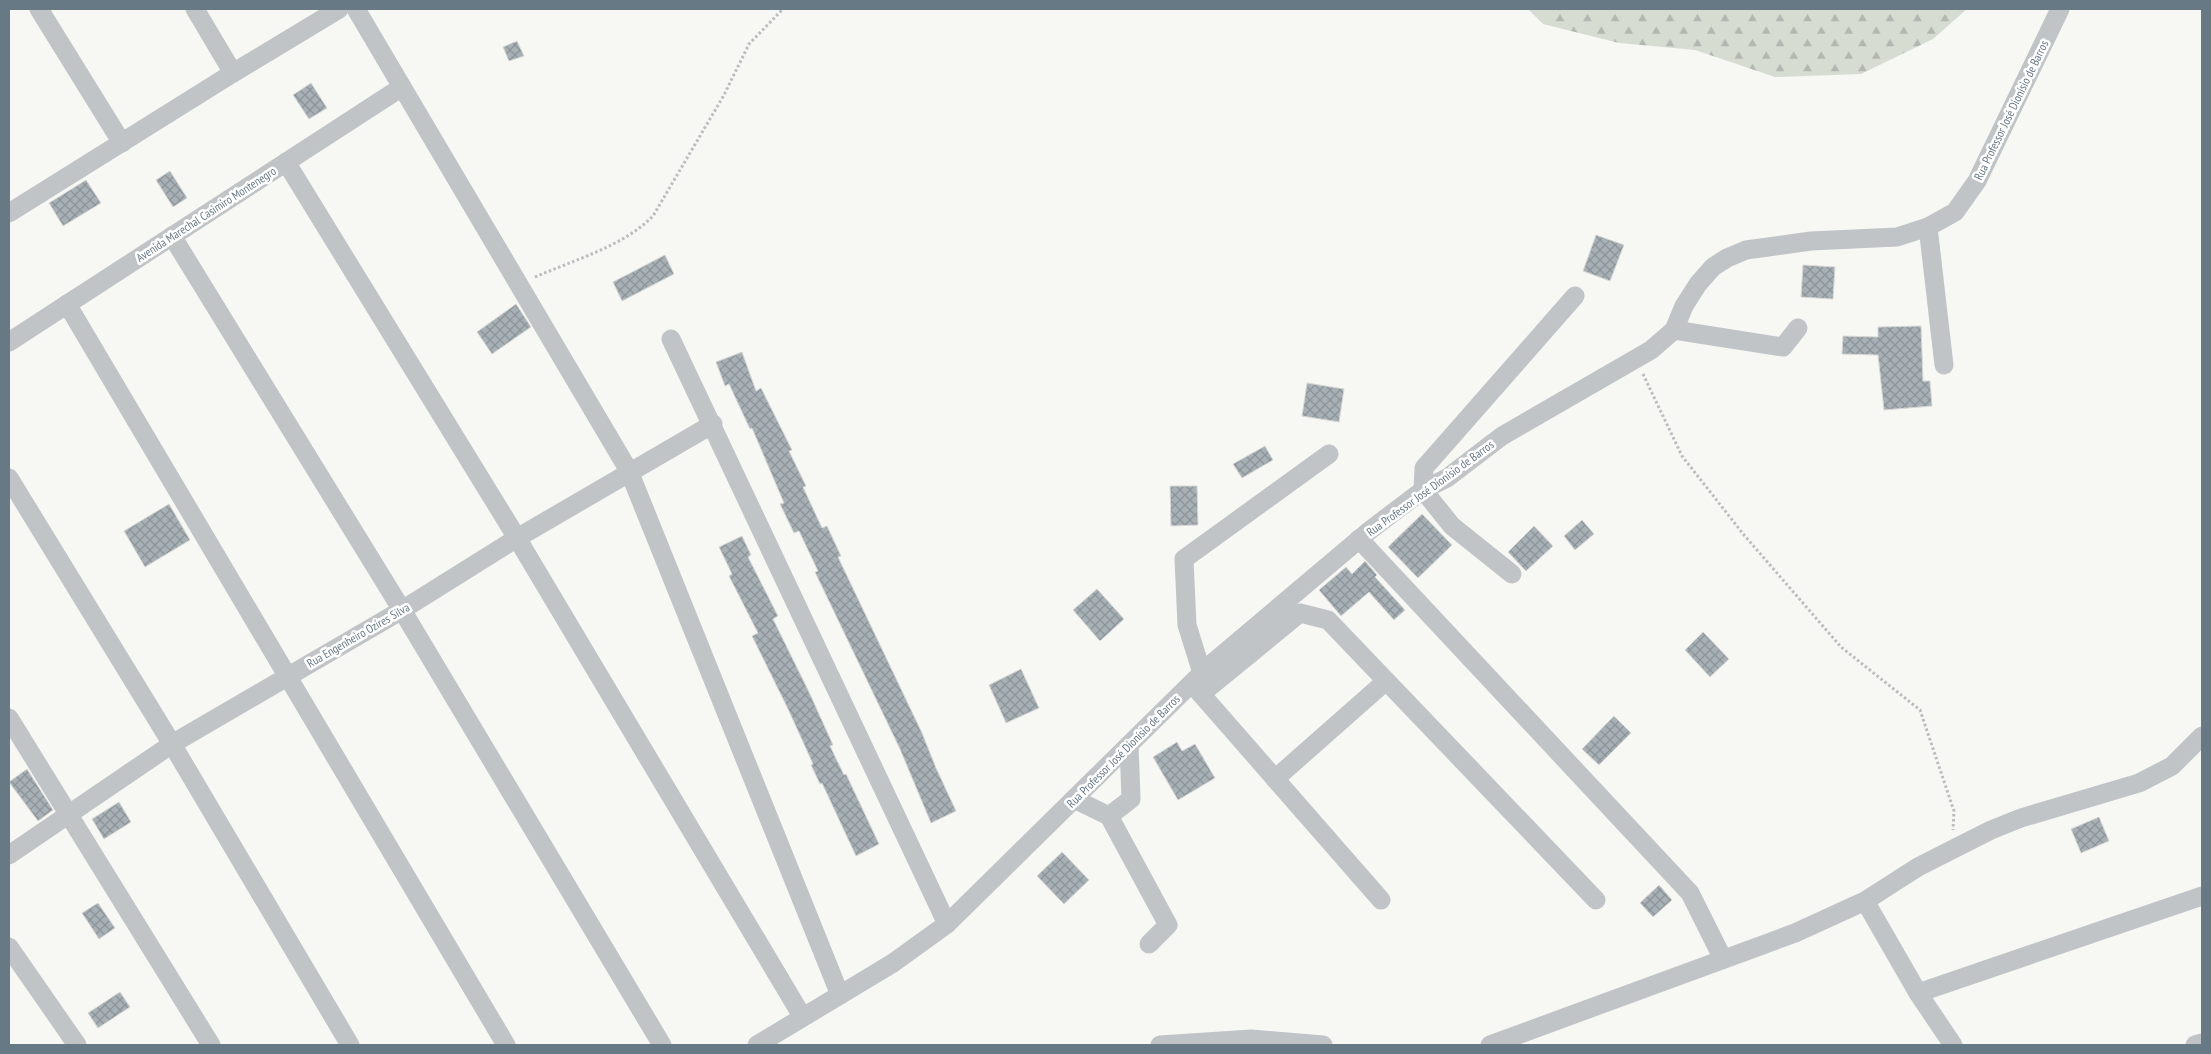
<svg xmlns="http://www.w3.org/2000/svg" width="2211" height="1054" font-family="'PT Sans Narrow',sans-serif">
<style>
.forest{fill:url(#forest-firs)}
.building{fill:url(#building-cross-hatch);stroke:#d8d8d6}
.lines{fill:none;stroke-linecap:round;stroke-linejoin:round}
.path{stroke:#babdbf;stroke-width:3;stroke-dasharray:2.5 2.5;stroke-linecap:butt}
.minor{stroke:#c0c4c7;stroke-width:19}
.labels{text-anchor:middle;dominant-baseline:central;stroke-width:5;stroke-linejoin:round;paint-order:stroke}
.street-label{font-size:12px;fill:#677984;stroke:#fff}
</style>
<defs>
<pattern id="forest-firs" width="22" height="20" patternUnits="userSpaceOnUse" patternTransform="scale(1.25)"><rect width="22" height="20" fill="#d7dcd3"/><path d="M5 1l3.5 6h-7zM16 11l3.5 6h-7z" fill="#b2b7b1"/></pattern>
<pattern id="building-cross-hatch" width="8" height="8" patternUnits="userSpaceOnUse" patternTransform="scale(1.25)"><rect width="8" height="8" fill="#a7b0b5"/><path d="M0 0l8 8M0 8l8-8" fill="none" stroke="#8c9499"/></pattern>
</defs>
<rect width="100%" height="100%" fill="#f7f7f4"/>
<polygon class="forest" points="1528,9 1967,9 1933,39 1861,74 1775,77 1695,50 1619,43 1543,24"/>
<g class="building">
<polygon points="517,41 524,56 509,61 503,47"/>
<polygon points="311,83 327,108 309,119 293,95"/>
<polygon points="170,171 187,198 173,207 156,180"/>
<polygon points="86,180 101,203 63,226 49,203"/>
<polygon points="1596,235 1624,245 1610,281 1583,271"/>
<polygon points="665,255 674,274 622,301 613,282"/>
<polygon points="1803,265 1835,267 1833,299 1801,297"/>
<polygon points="516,304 531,327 492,354 477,332"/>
<polygon points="1921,326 1923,381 1930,381 1932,406 1884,410 1878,355 1842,354 1843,336 1878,337 1878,327"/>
<polygon points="742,352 756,391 761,388 792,450 789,451 806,486 803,487 822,528 827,526 841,556 838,557 922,733 936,768 956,811 931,823 900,749 815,572 818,571 799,531 794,533 780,504 784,503 752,428 750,429 729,384 725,386 716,362"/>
<polygon points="1307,383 1344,389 1339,422 1302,416"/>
<polygon points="1265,446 1273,460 1242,478 1233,464"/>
<polygon points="1170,486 1197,486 1198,525 1171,526"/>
<polygon points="169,504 190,540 145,567 124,531"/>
<polygon points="1422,514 1452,545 1418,578 1388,547"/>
<polygon points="1582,520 1594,534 1575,550 1564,536"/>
<polygon points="1534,526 1553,546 1526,571 1508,552"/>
<polygon points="742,536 751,555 748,557 778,616 773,619 809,692 833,745 830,746 844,775 846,774 879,844 856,856 822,783 820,784 811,765 813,764 789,711 752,636 758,633 729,576 732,574 719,547"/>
<polygon points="1365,561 1377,575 1375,577 1405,610 1394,620 1369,592 1341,616 1319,590 1346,567 1352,574"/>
<polygon points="1097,589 1124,619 1100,641 1073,610"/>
<polygon points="1703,632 1729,659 1710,677 1685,650"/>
<polygon points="1021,669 1039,708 1006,723 989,685"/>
<polygon points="1614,716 1631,733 1599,765 1582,749"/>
<polygon points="1177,742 1182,751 1195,744 1215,778 1178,800 1153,757"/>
<polygon points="27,769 53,810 38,821 9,782"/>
<polygon points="119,802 131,822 104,839 92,819"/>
<polygon points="2099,817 2109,841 2081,853 2071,829"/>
<polygon points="1062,852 1089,880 1064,904 1037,876"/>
<polygon points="1659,885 1672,900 1653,917 1640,903"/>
<polygon points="98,903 115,928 99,939 82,913"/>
<polygon points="120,992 130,1007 98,1028 88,1013"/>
</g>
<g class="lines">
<g class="path">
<path d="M 535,277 C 574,260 624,246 653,216 L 724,95 L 749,44 L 783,9"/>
<polyline points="1643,374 1682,456 1744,535 1841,647 1920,710 1954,811 1953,830"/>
</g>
<g class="minor">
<polyline points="39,9 122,143"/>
<polyline points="195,9 233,73 339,9"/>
<polyline points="356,9 629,471 840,995"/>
<polyline points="286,162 517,538 802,1016"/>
<polyline points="9,213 233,73"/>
<polyline points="1928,227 1944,365"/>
<polyline points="172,236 402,610 662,1045"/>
<polyline points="67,304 506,1045"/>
<polyline points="1674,330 1783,347 1798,328"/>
<polyline points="671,339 947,924"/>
<polyline points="9,342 402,87"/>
<polyline points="9,478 172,744 350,1045"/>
<polyline points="1359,539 1690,893 1723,959"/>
<polyline points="1512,574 1452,526 1423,490 1424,468 1575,296"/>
<polyline points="1202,673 1187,625 1184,559 1329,454"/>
<polyline points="1194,686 1381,900"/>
<polyline points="1201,694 1300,613 1328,620 1596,900"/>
<polyline points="9,718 211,1045"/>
<polyline points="1275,779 1386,681"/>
<polyline points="1074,799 1109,816 1168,925 1149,944"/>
<polyline points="1109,816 1131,799 1129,745"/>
<polyline points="9,855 172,744 402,610 517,538 713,424"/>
<polyline points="1865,901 1918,993 1953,1045"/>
<polyline points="9,947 77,1045"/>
<polyline points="1918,993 2202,896"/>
<polyline points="757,1045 893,963 947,924 1209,666 1369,531 1423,490 1447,478 1502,436 1651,350 1674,330 1684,306 1698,284 1713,267 1727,258 1746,250 1811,241 1897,237 1928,227 1955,212 1977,181 2060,9"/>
<polyline points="1160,1045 1251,1039 1323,1045"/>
<polyline points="1490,1045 1795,933 1865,901 1918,867 1991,830 2021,818 2139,783 2172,766 2202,736"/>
<polyline points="2195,1045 2202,1043"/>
</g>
</g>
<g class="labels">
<g class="street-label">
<text transform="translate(2011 110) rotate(-64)">Rua Professor José Dionísio de Barros</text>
<text transform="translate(206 214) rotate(-33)">Avenida Marechal Casimiro Montenegro</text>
<text transform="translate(1430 488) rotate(-36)">Rua Professor José Dionísio de Barros</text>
<text transform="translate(358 635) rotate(-30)">Rua Engenheiro Ozires Silva</text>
<text transform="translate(1123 751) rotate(-45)">Rua Professor José Dionísio de Barros</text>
</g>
</g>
<rect width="2211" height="1054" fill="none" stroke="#677984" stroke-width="20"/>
</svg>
